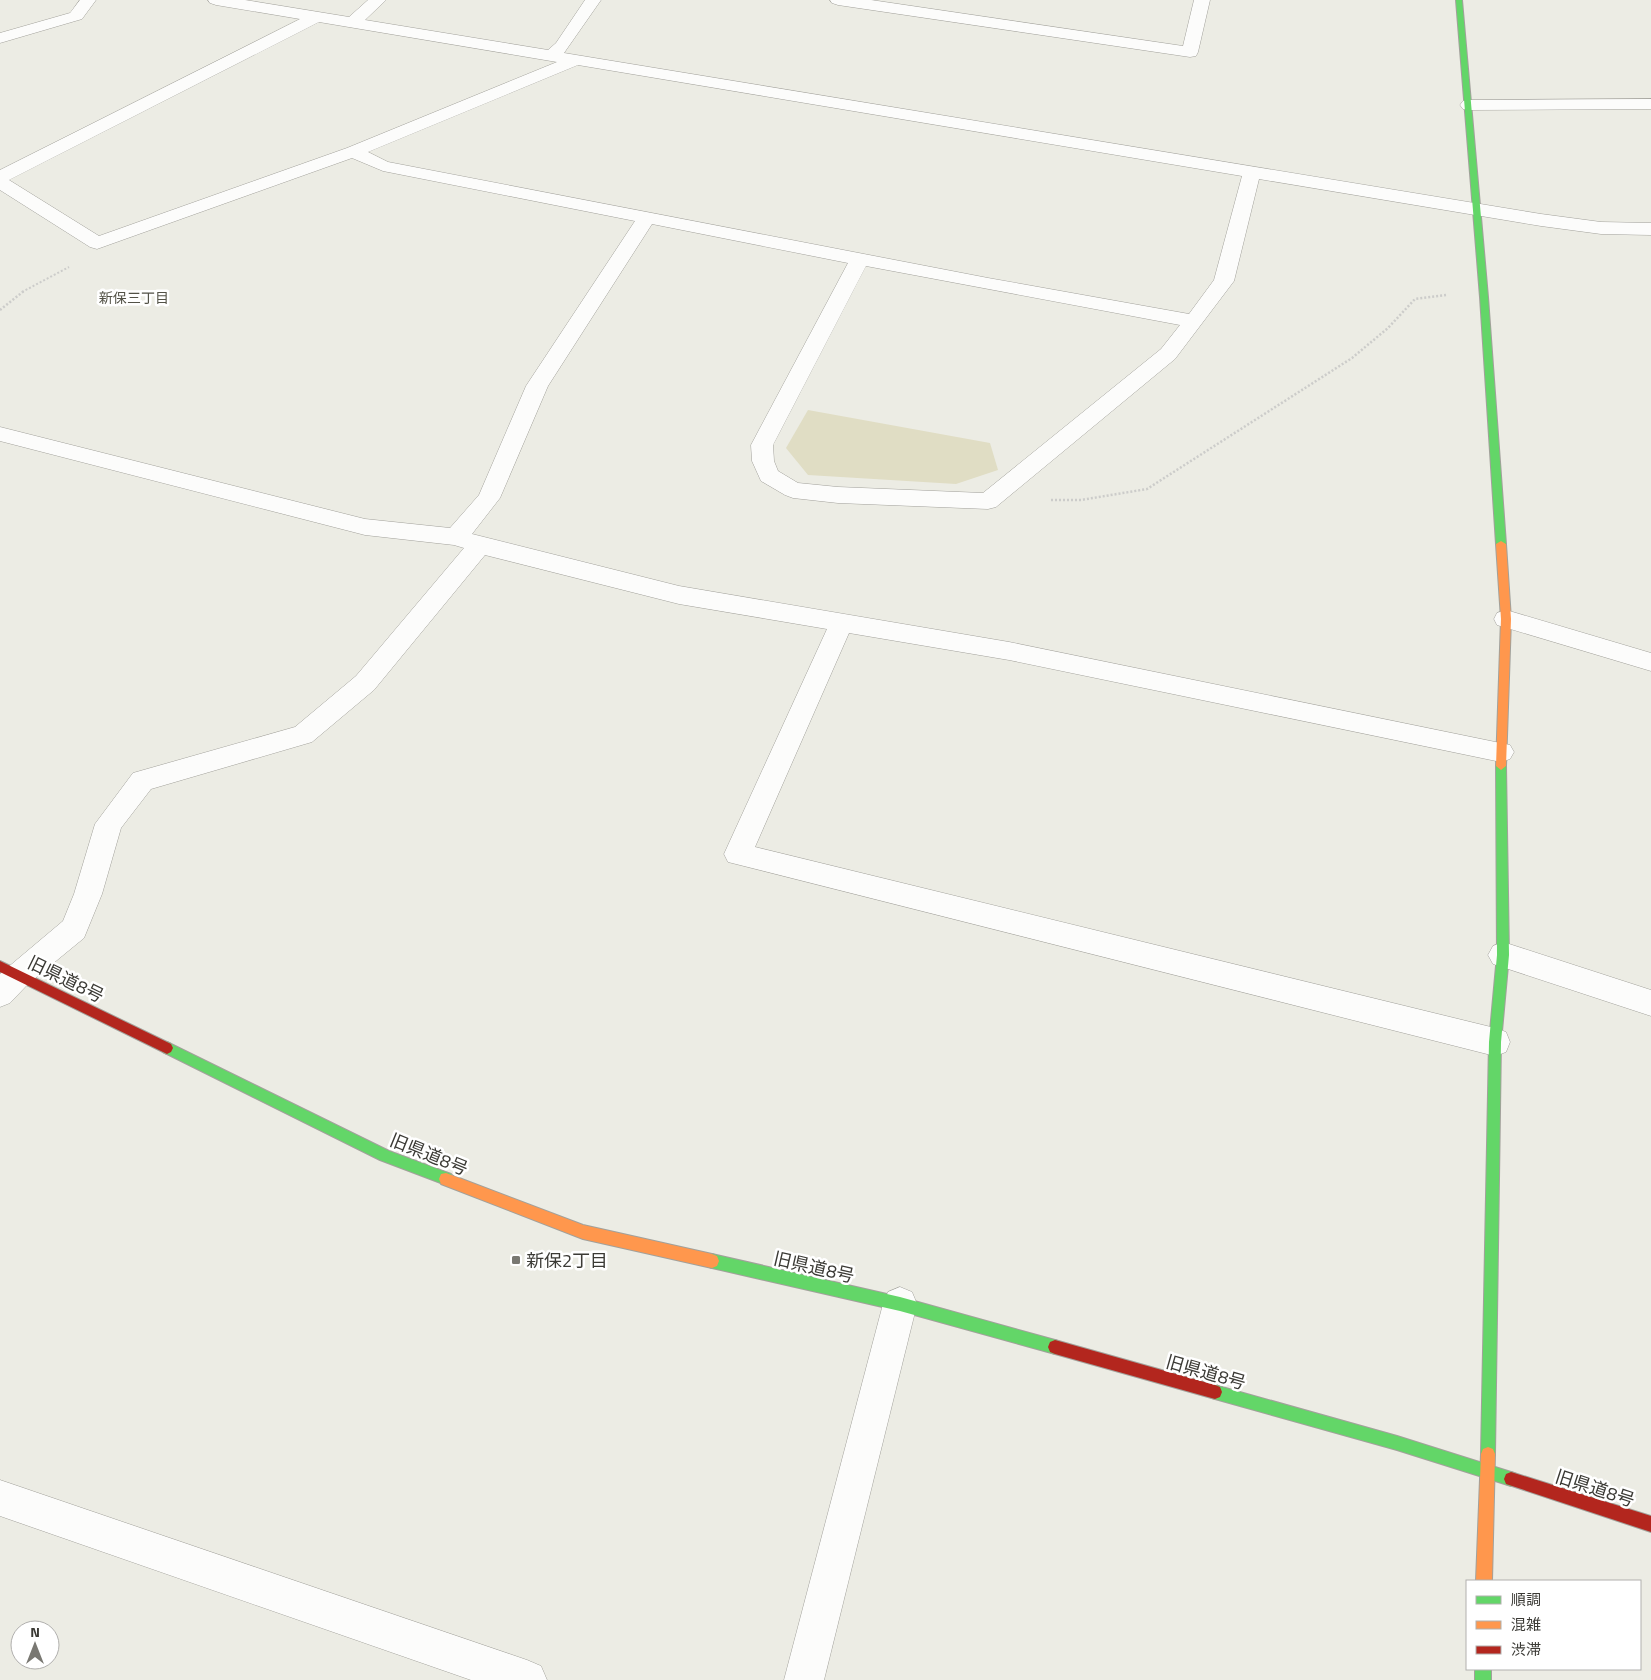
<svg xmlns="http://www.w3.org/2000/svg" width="1651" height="1680" font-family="'Titillium Web','Noto Sans JP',sans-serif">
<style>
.green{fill:#e0ddc4}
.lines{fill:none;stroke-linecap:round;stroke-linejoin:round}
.street-casing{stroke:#a2a19b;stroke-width:1}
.fast-casing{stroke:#a2a19b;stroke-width:2}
.slow-casing{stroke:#a2a19b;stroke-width:2}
.jam-casing{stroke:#a2a19b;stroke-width:2}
.path-far1{stroke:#ccccca;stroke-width:2;stroke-dasharray:2 2;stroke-linecap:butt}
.path{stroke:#ccccca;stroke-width:2.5;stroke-dasharray:2 2;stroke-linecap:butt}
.street{fill:#fcfcfb;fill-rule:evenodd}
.fast{fill:#63d668;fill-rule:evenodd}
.slow{fill:#ff974d;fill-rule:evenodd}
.jam{fill:#b3261e;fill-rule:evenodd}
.poi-dot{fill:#797872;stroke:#fff;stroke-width:2}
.labels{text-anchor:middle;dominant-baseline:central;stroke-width:5;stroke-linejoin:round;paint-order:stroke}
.far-neighbourhood-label{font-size:14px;fill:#535247;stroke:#fff}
.near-street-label{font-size:18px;fill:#3b3a35;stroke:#fff}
.near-poi-label{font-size:18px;fill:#3b3a35;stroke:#fff;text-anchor:start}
</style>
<rect width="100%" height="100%" fill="#ecece4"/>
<polygon class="green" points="808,410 990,443 998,470 956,484 808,475 786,448"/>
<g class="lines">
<g class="street-casing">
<g id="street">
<polygon points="80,0 96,0 82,19 0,43 0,33 70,13"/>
<path d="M 208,0 L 245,0 L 349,17 L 368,0 L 386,0 L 365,20 L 548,50 L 556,43 L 585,0 L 601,0 L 564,53 L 1541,214 L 1601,222 L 1651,223 L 1651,235 L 1601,234 L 1541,226 L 1259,179 L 1234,281 L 1175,359 L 996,507 L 988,509 L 838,503 L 793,498 L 785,495 L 761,481 L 752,461 L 751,445 L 848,263 L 652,224 L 548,386 L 500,498 L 472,534 L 679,586 L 1009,642 L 1510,745 L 1514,752 L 1510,759 L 1501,762 L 1009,660 L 849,633 L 755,847 L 1495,1028 L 1506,1032 L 1510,1042 L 1506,1052 L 1495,1056 L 728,862 L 724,854 L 827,629 L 679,604 L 485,555 L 374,690 L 312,742 L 151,789 L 121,828 L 102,894 L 84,938 L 28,984 L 10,1003 L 0,1007 L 0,974 L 63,921 L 74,894 L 95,824 L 133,773 L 295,727 L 356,676 L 464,548 L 454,545 L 365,535 L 0,441 L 0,427 L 365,519 L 450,528 L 479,495 L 526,386 L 635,221 L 383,171 L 352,158 L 97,249 L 90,247 L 0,190 L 0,170 L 300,19 L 216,5 L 210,3 ZM 319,22 L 557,62 L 347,148 L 99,236 L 9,180 ZM 578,65 L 1242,176 L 1214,280 L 1189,314 L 988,278 L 388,162 L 368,152 ZM 866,266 L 1180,325 L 1161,349 L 983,493 L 838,487 L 798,483 L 778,471 L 774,461 L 773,445 Z"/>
<polygon points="830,0 871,0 1183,46 1194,0 1210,0 1198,52 1196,56 1190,57 838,5 832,3"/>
<polygon points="1651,99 1651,109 1469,110 1463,109 1460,105 1463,101 1469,100"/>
<polygon points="1506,610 1651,653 1651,671 1497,625 1494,619 1497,613"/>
<polygon points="1503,942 1651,990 1651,1016 1493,964 1488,955 1493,946"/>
<polygon points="900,1287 912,1292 917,1304 824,1680 784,1680 883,1304 888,1292"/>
<polygon points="0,1480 527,1660 541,1666 547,1680 471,1680 0,1516"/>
</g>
</g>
<g class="fast-casing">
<g id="fast">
<polygon points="1456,0 1462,0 1488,297 1506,544 1501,547 1496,544 1480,297"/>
<polygon points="1501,762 1506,766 1509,955 1501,1042 1495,1454 1493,1459 1488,1461 1483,1459 1481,1454 1489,1042 1497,955 1496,766"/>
<polygon points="167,1042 389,1151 451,1174 453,1179 451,1184 446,1185 380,1160 163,1052 161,1048 163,1044"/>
<polygon points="712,1254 900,1297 1055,1340 1060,1342 1062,1347 1060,1352 1055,1354 900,1311 712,1268 707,1266 705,1261 707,1256"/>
<polygon points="1215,1385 1397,1436 1511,1472 1516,1474 1518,1479 1516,1484 1511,1486 1397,1450 1215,1399 1210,1397 1208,1392 1210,1387"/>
<rect x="1475" y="1669" width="16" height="11"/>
</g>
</g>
<g class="slow-casing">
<g id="slow">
<polygon points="1501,541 1506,544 1511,619 1506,766 1501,770 1496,766 1501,619 1496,544"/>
<polygon points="446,1173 583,1225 712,1254 717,1256 719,1261 717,1266 712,1268 583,1239 441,1184 439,1179 441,1174"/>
<polygon points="1488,1447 1493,1449 1495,1454 1492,1581 1476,1581 1481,1454 1483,1449"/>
</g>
</g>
<g class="jam-casing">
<g id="jam">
<polygon points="0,961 171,1044 173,1048 171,1052 167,1054 163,1052 0,972"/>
<polygon points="1055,1340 1215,1385 1220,1387 1222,1392 1220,1397 1215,1399 1055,1354 1050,1352 1048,1347 1050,1342"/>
<polygon points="1511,1472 1651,1516 1651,1532 1506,1484 1504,1479 1506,1474"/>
</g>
</g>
<polyline class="path-far1" points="22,292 69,267"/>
<g class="path">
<polyline points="0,310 24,291"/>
<polyline points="1051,500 1081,500 1147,489 1352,358 1388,328 1415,299 1446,295"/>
</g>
<use href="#street" class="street"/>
<use href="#fast" class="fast"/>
<use href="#slow" class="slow"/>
<use href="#jam" class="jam"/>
</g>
<rect class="poi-dot" x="511" y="1255" width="10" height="10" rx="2.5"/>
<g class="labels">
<g class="far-neighbourhood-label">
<text x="134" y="297">新保三丁目</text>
</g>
<g class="near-street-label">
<text transform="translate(66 979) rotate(26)">旧県道8号</text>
<text transform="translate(429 1154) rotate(22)">旧県道8号</text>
<text transform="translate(814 1267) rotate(13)">旧県道8号</text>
<text transform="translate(1206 1372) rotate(16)">旧県道8号</text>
<text transform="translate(1595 1488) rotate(18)">旧県道8号</text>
</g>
<g class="near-poi-label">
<text x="526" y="1260">新保2丁目</text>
</g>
</g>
<rect x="1466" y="1580" width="175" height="90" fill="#ffffff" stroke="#b1b0ae"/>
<rect x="1476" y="1596" width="25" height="8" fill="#63d668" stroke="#b1b0ae"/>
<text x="1511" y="1605" font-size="15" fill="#3b3a35">順調</text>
<rect x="1476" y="1621" width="25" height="8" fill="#ff974d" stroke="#b1b0ae"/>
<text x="1511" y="1630" font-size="15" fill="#3b3a35">混雑</text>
<rect x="1476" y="1646" width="25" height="8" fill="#b3261e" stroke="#b1b0ae"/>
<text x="1511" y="1655" font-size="15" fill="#3b3a35">渋滞</text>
<g transform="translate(35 1645)"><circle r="24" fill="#ffffff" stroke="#b1b0ae"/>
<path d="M0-4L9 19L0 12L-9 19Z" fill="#797872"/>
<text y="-8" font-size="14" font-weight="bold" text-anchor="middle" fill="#3b3a35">N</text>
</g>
</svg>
